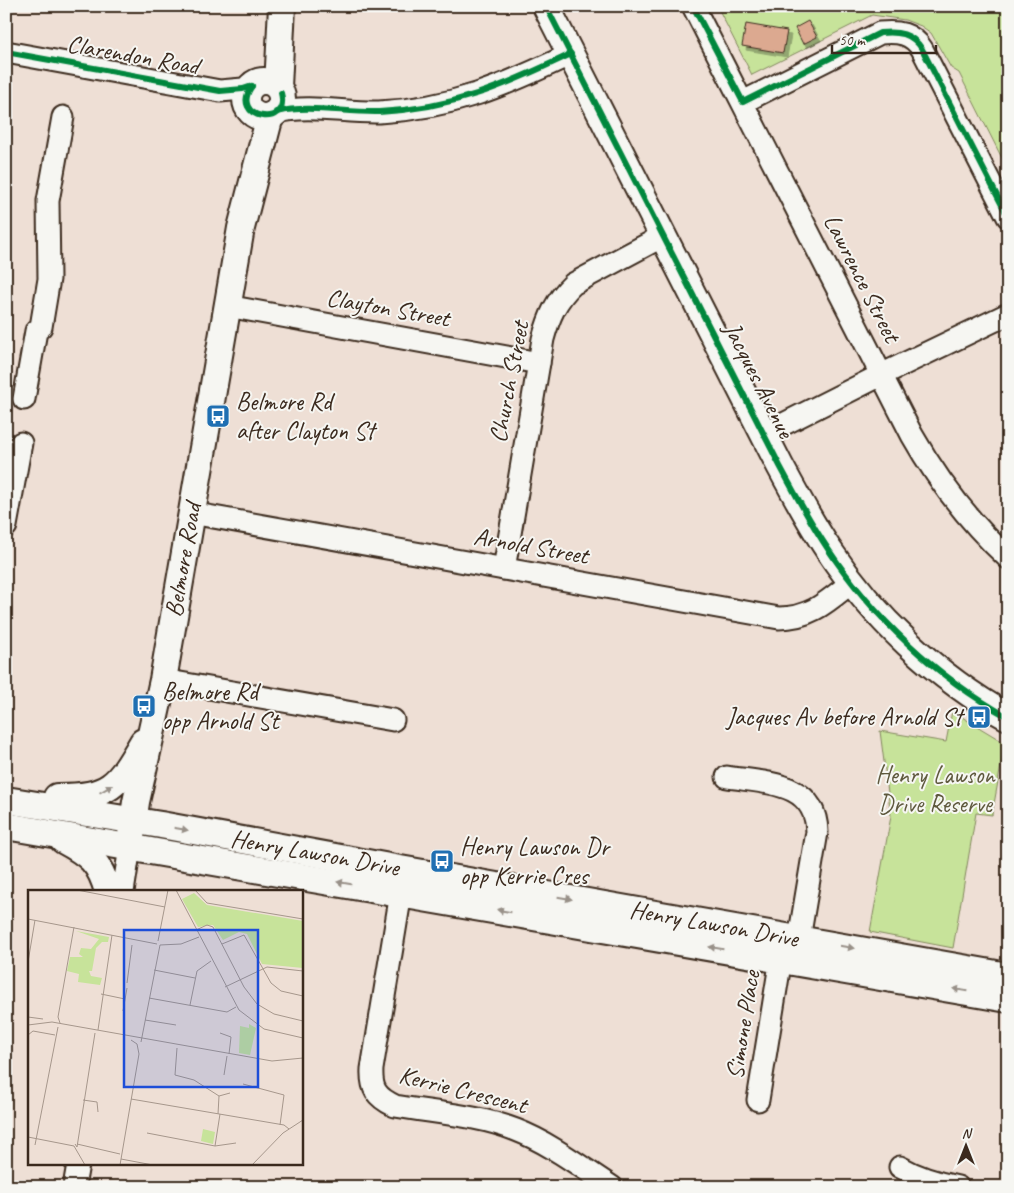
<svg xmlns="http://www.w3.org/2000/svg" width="1014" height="1193" font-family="Caveat,sans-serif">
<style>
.green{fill:#c7e39a;stroke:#81865c}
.building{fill:#dca990;stroke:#3b2a1e;filter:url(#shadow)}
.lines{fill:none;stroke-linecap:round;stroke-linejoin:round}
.minor-casing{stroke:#3b2a1e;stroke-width:25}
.major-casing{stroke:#3b2a1e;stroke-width:30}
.minor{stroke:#f6f6f2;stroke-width:21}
.major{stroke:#f6f6f2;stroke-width:26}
.cycleway-casing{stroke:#f6f6f2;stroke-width:9}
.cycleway{stroke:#00873e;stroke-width:6}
.oneway{fill:#989088}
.labels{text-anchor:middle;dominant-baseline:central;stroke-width:4;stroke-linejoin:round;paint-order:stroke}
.street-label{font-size:25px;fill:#3b2a1e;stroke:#f6f6f2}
.poi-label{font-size:25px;fill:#3b2a1e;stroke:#f6f6f2;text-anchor:start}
.park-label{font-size:25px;fill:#5e583d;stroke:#f6f6f2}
.inset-road{fill:none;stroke:#a6978c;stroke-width:1}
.view{fill:#1d4ed8;fill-opacity:0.15;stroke:#1d4ed8;stroke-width:2.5}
.inset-edge{fill:none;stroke:#3b2a1e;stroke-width:2.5}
</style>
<defs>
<filter id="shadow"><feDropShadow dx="4" dy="4" stdDeviation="0" flood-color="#0004"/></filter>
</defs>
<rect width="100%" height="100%" fill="#eedfd5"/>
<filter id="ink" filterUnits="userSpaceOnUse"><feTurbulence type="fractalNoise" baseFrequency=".02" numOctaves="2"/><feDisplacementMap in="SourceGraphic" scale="10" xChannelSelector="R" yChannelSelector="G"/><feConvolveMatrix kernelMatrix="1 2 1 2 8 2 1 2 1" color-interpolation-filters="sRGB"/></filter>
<g filter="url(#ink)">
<g class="green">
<polygon points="717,6 1008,6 1008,170 959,73 951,68 931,33 921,26 905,20 872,15 752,75"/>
<polygon points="952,711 1005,743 992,815 976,813 953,948 870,932 891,816 880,731 946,742"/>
</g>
<g class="building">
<polygon points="808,21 817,37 803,44 795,28"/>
<polygon points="746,24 787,31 783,53 742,46"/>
</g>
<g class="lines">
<g class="minor-casing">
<g id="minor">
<path d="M 693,6 L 912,435 C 938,481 969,522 1008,558"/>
<polyline points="6,52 220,91 243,89 252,86"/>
<path d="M 743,102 L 880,33 C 898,31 912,33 922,49 L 1008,217"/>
<path d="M 276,112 C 310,104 345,113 379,112 C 454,108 504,86 571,54"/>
<polyline points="227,306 539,363"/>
<polyline points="24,399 36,331 41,327 49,279 48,201 63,117"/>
<polyline points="764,434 881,375 1008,314"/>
<path d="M 191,513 L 779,618 C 811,618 828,601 852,582"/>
<polyline points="6,526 21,443"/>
<path d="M 504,569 L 543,339 C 549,317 556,300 573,284 L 663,236"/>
<polyline points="163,680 393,720"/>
<path d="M 727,777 C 765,783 816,781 817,832 L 799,939"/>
<polyline points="123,892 130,847"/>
<path d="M 401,893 L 372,1069 C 371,1089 376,1097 395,1106 C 435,1113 478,1115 516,1130 C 550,1143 581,1167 612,1187"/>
<polyline points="758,1100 781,958"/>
<path d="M 900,1167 C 919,1178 937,1183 958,1187"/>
<polyline points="74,1187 78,1164"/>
</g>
</g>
<g class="major-casing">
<g id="major">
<path d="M 546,6 L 780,466 C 795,494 810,522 828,549 C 873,617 936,677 1008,717"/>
<circle cx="264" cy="99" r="18"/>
<polyline points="278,87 282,6"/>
<path d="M 57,797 C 110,797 117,787 143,742"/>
<polyline points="6,800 161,825 400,869 1008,976"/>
<polyline points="6,826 1008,999"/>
<polyline points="131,836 136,802 163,680 241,228 270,116"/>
<path d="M 63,840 C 89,854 100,862 108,892"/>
</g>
</g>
<use href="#minor" class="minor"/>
<use href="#major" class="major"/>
<g class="cycleway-casing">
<g id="cycleway">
<path d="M 546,6 L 780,466 C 795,494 810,522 828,549 C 873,617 936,677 1008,717"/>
<path d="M 693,6 L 743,102 L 880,33 C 898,31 912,33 922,49 L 1008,217"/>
<polyline points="6,52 220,91 243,89 252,86"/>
<path d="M 252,86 C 228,119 291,130 281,93"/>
<path d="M 276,112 C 310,104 345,113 379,112 C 454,108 504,86 571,54"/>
</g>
</g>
<use href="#cycleway" class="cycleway"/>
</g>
<defs><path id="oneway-solid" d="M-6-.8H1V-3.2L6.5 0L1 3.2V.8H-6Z" transform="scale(1.25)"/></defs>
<g class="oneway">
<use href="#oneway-solid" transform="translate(106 789) rotate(-30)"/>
<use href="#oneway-solid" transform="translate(181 829) rotate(10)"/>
<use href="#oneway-solid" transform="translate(344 883) rotate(-171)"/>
<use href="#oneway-solid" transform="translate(565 898) rotate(10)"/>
<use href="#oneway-solid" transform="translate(504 911) rotate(-170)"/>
<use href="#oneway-solid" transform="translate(847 947) rotate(10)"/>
<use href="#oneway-solid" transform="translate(716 948) rotate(-171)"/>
<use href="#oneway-solid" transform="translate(960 990) rotate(-170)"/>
</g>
</g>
<defs>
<g id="bus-square" transform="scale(1.25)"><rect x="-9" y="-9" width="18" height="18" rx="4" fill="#1f6fb2" stroke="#f6f6f2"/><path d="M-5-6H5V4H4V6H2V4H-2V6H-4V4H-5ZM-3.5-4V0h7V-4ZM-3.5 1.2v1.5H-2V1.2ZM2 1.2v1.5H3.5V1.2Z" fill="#fff"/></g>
</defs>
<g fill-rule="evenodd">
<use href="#bus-square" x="218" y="416"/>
<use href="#bus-square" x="144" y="706"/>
<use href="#bus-square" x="979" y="717"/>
<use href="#bus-square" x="442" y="861"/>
</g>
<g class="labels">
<g class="street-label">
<text transform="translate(133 55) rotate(10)">Clarendon Road</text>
<text transform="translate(862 278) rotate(63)">Lawrence Street</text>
<text transform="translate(388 308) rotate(10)">Clayton Street</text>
<text transform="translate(759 380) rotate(63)">Jacques Avenue</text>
<text transform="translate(509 382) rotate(-79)">Church Street</text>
<text transform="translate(531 546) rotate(10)">Arnold Street</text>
<text transform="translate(183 560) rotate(-80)">Belmore Road</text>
<text transform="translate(315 853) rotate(10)">Henry Lawson Drive</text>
<text transform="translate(714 924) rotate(10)">Henry Lawson Drive</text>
<text transform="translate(743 1025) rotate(-81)">Simone Place</text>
<text transform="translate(463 1090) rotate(14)">Kerrie Crescent</text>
</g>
<g class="poi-label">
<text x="236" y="402">Belmore Rd<tspan x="236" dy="29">after Clayton St</tspan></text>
<text x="162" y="692">Belmore Rd<tspan x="162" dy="29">opp Arnold St</tspan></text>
<text x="962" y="717" text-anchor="end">Jacques Av before Arnold St</text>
<text x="460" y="847">Henry Lawson Dr<tspan x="460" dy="29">opp Kerrie Cres</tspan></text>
</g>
<g class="park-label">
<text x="935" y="775">Henry Lawson<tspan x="935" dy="29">Drive Reserve</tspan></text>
</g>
</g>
<g transform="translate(28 890)">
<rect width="275" height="275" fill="#eedfd5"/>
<path d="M 166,3 L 179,15 L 275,31 L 275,78 L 234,74 L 219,44 L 211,42 L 195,50 L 185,35 L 170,37 L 154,9 ZM 48,41 L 81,47 L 80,52 L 74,52 L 68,58 L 64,81 L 61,81 L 63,86 L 74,88 L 72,95 L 50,92 L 51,84 L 39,81 L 42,67 L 55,67 L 51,64 L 53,58 L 63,59 L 71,49 ZM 221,134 L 228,138 L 222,165 L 211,163 L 212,136 L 221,138 ZM 175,239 L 187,242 L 185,254 L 173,251 Z" fill="#c7e39a"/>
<path class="inset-road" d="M 49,0 L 137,17M 148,0 L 211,120 L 236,139 L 275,148M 167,0 L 179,13 L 275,29M 0,29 L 129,54M 168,40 L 179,35 L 185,37 L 216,97 L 229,114 L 246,124 L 275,131M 130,51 L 140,0M 194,54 L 216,45 L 243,93 L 253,101 L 275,106M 132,55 L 153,54 L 171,47M 0,72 L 7,30M 126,80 L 167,88M 99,93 L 104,55M 197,97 L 239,77 L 275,81M 73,104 L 97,109M 121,108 L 199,122 L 208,117M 162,115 L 169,81 L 183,71M 95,121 L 99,98M 0,127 L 15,129M 117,130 L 148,135M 32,133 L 30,127 L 46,37M 0,135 L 24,132 L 244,171 L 275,168M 70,140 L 84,45M 192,143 L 203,147 L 201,164M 0,145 L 5,141 L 27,145M 103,150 L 109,154 L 111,164M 113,152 L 132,55M 149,158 L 147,185 L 166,190 L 191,206 L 202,203M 196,185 L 199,166M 215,194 L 256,205 L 252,235M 103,209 L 256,235 L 261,239M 55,210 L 69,212 L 70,222M 190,224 L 191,206M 119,243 L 187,256 L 192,224M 0,247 L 46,256M 47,254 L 49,257 L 67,143M 49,254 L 92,264M 7,255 L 30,137M 46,256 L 57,275M 187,256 L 208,253M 93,269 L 125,275M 92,275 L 111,164M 224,275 L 255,243 L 275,230"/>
<path class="view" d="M 96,40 L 230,40 L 230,197 L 96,197 Z"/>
<rect width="275" height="275" class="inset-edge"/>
</g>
<rect width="1014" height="1193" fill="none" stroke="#f6f6f2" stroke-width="25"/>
<rect x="12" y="12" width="989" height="1168" fill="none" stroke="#3b2a1e" stroke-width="2" filter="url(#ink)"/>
<g transform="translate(966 1146)" stroke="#f6f6f2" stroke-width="4" paint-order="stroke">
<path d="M0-4L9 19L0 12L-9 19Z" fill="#3b2a1e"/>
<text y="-8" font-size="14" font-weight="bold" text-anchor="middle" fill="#3b2a1e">N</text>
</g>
<path d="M832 45v8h104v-8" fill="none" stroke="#3b2a1e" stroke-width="2.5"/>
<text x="839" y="45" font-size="15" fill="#3b2a1e" stroke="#f6f6f2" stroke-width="4" paint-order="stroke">50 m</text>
</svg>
